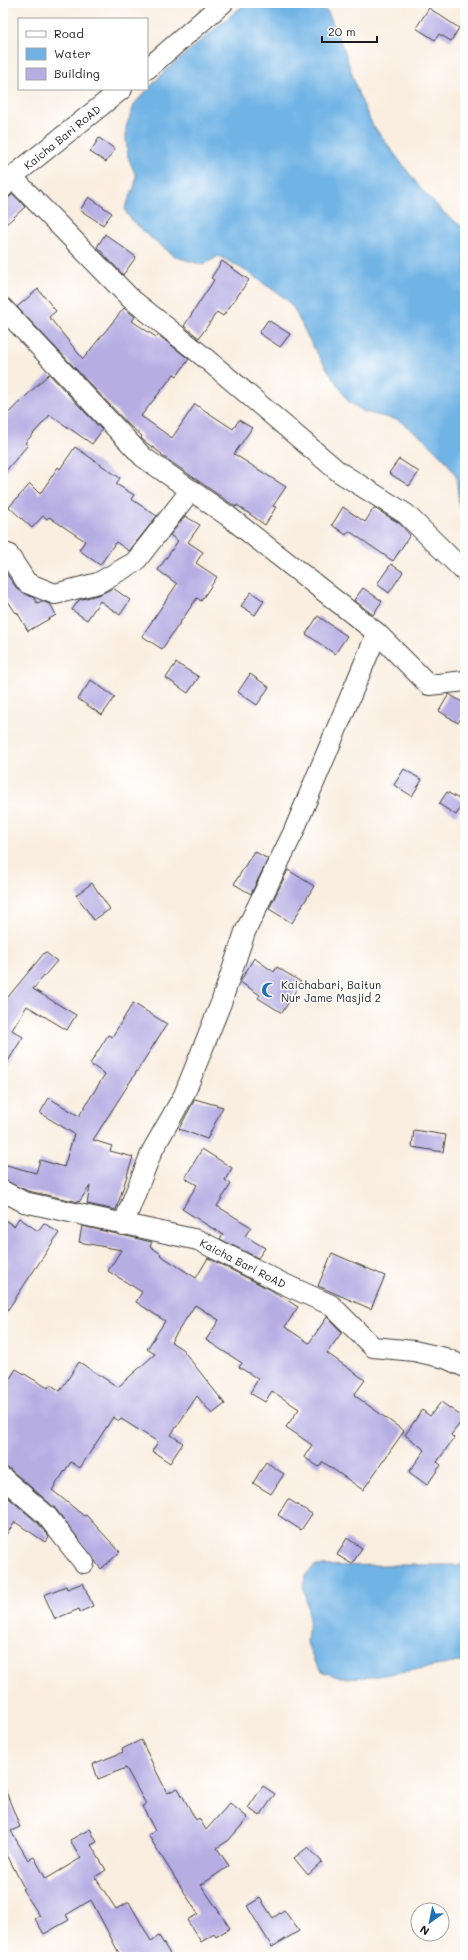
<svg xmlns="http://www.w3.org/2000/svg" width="468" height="1960" font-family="Mali,sans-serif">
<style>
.water{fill:#6fb3e5;stroke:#466880}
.building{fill:#b6ade3}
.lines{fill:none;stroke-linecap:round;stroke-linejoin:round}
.minor-casing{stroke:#3d3c39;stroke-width:22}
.minor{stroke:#fff;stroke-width:20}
.labels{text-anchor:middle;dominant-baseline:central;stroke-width:3;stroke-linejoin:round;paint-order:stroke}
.street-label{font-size:11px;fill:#1c1c1c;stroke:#fff}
.poi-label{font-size:11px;fill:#1c1c1c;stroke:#fff;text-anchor:start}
</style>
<rect width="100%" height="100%" fill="#fff"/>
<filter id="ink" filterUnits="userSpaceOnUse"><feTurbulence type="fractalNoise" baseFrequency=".025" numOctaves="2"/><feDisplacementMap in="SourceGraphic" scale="8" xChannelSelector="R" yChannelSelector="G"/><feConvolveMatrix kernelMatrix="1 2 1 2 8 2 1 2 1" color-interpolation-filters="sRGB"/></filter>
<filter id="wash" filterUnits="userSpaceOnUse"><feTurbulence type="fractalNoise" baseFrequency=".012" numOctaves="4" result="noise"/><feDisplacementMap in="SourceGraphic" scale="16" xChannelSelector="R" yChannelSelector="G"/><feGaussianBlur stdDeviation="0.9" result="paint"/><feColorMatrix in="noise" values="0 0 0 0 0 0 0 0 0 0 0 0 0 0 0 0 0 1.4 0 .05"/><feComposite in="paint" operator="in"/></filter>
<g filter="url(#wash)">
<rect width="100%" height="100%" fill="#faeee0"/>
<g class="water">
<polygon points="246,3 316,3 328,12 346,55 358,93 372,124 421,189 444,213 465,229 465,520 459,504 456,475 445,460 423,438 398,420 364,412 349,402 313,347 294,309 286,299 246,271 219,256 203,265 176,257 146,234 127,215 125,208 135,185 136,176 128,157 126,140 126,127 135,103 166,70"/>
<polygon points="386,1565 465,1565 465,1661 372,1677 341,1678 323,1672 314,1661 307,1643 309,1614 303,1586 306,1575 314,1566"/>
</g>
<g id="blocks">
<g class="building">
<polygon points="429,8 459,28 451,41 439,34 435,40 416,28"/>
<polygon points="99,138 115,149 106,162 90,152"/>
<polygon points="13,194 25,207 3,227 3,199 7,199"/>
<polygon points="89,197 112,213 103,225 80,210"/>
<polygon points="105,234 136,257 123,275 97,247"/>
<polygon points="222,261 249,280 223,316 217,312 199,338 184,326 214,280 211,278"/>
<polygon points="38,289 56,311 49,317 83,359 124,308 135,317 132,321 156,337 158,335 189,359 177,376 174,374 141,416 172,438 195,404 233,429 239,420 252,428 234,454 286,487 273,506 276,507 265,525 237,505 236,507 161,455 162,454 144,441 141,438 142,436 129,425 17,307"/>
<polygon points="268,320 290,334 280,347 259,333"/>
<polygon points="49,374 102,430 92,444 50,415 25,443 28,445 3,474 3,418"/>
<polygon points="75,447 120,478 116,484 134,495 131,499 157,516 129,551 116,542 100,565 79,550 85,541 49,517 47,519 43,516 32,528 9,507 30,484 40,494 58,467 60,469"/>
<polygon points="399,459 419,472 409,486 389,473"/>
<polygon points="343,507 365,522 374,508 399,523 410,535 393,561 349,531 346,535 332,525"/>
<polygon points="185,516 200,525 188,542 203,552 196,563 217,577 201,601 197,598 162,649 142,636 177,584 158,570 178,541 170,535"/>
<polygon points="391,564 403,572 389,593 377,584"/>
<polygon points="3,569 18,590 34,598 37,603 42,601 51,605 56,615 28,631 17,612 16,613 3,594"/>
<polygon points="113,588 130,600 120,615 100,601 87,620 72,610 79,600 101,594"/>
<polygon points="363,588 382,601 373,615 354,600"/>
<polygon points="251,592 264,601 255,615 241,606"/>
<polygon points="318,616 347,636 335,654 306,634"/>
<polygon points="176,663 199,677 188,693 166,678"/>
<polygon points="250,674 269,687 257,705 238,692"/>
<polygon points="91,680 115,697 102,715 78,699"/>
<polygon points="449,694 465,704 465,711 458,723 439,711"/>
<polygon points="404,769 422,780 412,796 394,785"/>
<polygon points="447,792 464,802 456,815 439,804"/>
<polygon points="254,851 268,859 251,894 234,884"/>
<polygon points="288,870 314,886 292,923 269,909"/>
<polygon points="92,883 110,909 94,920 76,895"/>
<polygon points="45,952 57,961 33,989 76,1015 67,1030 27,1006 12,1030 23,1037 3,1069 3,1003"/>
<polygon points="254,958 274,972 277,967 301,982 282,1013 258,998 260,995 240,982"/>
<polygon points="133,1003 167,1024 93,1140 112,1146 110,1151 133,1157 116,1210 87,1204 90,1186 79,1202 28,1191 3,1180 3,1164 36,1173 40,1160 64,1167 74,1134 40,1113 49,1098 79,1116 105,1074 90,1064 108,1035 112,1037"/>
<polygon points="195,1099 223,1107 207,1139 179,1129"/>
<polygon points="414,1130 446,1135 443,1152 412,1147"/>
<polygon points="202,1149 232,1168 225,1180 231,1184 217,1206 251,1227 245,1236 265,1248 258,1258 220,1239 223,1235 182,1209 197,1185 185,1178"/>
<polygon points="19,1218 38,1231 44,1223 59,1233 3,1317 3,1219 14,1226"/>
<polygon points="82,1226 152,1242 150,1246 161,1254 160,1255 196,1278 208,1258 271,1290 298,1307 285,1327 309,1343 327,1317 342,1332 327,1353 365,1380 354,1395 404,1431 363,1490 323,1462 319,1467 304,1457 312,1445 286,1427 299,1409 272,1391 265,1402 250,1393 258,1379 239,1367 242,1363 206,1340 219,1320 195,1305 171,1342 182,1349 225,1404 212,1414 197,1396 171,1435 183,1443 170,1463 152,1451 158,1442 121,1419 119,1421 113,1417 80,1468 71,1462 52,1490 84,1516 86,1515 120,1552 101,1569 55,1508 10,1469 3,1467 3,1389 16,1369 48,1388 50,1384 60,1391 79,1362 118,1387 155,1354 147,1349 165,1321 136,1302 142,1292 108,1271 121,1250 79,1242"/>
<polygon points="332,1253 385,1276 371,1309 318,1286"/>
<polygon points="441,1402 464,1418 451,1435 454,1438 437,1462 441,1465 427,1485 409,1472 425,1450 405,1435 422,1410 430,1416"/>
<polygon points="266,1462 284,1474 271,1494 253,1483"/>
<polygon points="3,1493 38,1523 49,1537 45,1542 15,1522 3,1539"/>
<polygon points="288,1499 312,1514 301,1530 278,1515"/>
<polygon points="347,1538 362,1548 352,1564 337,1555"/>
<polygon points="83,1583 93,1606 80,1612 79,1609 55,1619 44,1595 66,1586 67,1589"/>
<polygon points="141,1740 167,1793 178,1788 196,1820 199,1818 206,1830 230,1803 248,1818 229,1840 217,1848 229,1866 201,1885 230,1928 216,1937 214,1934 201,1942 187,1920 198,1914 148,1835 155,1831 142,1806 146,1804 126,1768 98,1779 93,1764 123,1752 122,1749"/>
<polygon points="263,1786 275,1794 260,1816 248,1808"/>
<polygon points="4,1787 20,1827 11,1831 28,1860 34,1857 46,1879 81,1858 70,1840 90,1829 97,1842 91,1845 106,1870 95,1877 116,1909 129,1902 151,1941 159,1936 172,1957 121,1957 91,1900 66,1915 69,1920 44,1934 35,1919 40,1916 22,1889 24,1888 3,1847"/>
<polygon points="308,1847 322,1862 308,1875 294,1858"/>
<polygon points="260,1898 273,1918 284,1910 299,1931 272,1947 247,1906"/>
</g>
</g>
</g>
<g filter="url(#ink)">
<use href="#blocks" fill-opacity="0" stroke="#3d3c39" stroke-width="1"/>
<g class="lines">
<g class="minor-casing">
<g id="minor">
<polyline points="147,69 223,3"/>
<polyline points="12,177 130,298 204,357 339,472 406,514 465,572"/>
<polyline points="3,188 12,177 122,89"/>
<polyline points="3,308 143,457 228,516 377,633 429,685 465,681"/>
<polyline points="3,558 8,554 27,583 55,594 98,583 135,562 191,490"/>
<polyline points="3,1191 24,1202 198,1240 284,1284 331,1305 373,1347 414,1351 445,1358 465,1367"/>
<polyline points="123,1225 152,1151 184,1095 221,1003 245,932 293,833 377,633"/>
<polyline points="3,1478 46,1515 84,1563"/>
</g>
</g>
<use href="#minor" class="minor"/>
</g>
</g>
<defs>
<g id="mosque-bare" transform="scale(1.2)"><path d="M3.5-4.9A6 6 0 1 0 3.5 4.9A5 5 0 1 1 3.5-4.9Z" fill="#1f6fb2" stroke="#fff" stroke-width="2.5" paint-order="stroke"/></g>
</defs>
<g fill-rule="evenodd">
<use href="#mosque-bare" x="269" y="990"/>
</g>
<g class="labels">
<g class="street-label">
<text transform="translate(62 137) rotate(-39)">Kaicha Bari RoAD</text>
<text transform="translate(243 1263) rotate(27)">Kaicha Bari RoAD</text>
</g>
<g class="poi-label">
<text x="281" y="984">Kaichabari, Baitun<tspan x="281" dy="13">Nur Jame Masjid 2</tspan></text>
</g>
</g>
<rect width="468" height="1960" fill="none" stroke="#fff" stroke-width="16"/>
<rect x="18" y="18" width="130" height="72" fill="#ffffff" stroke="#a4a4a4"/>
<rect x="26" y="31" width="20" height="6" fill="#ffffff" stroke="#a4a4a4"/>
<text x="54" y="38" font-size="12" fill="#1c1c1c">Road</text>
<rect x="26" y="48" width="20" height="12" fill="#6fb3e5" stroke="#a4a4a4"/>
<text x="54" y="58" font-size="12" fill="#1c1c1c">Water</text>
<rect x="26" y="68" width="20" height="12" fill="#b6ade3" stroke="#a4a4a4"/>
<text x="54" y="78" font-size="12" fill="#1c1c1c">Building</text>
<g transform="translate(430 1922) rotate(213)"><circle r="19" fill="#ffffff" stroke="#a4a4a4"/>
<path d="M0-3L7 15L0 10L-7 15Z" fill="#1f6fb2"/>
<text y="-6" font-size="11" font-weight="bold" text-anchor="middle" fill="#1c1c1c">N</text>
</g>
<path d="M322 36v6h55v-6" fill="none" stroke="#1c1c1c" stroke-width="2"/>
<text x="328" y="36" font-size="12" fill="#1c1c1c" stroke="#ffffff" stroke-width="3" paint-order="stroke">20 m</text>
</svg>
